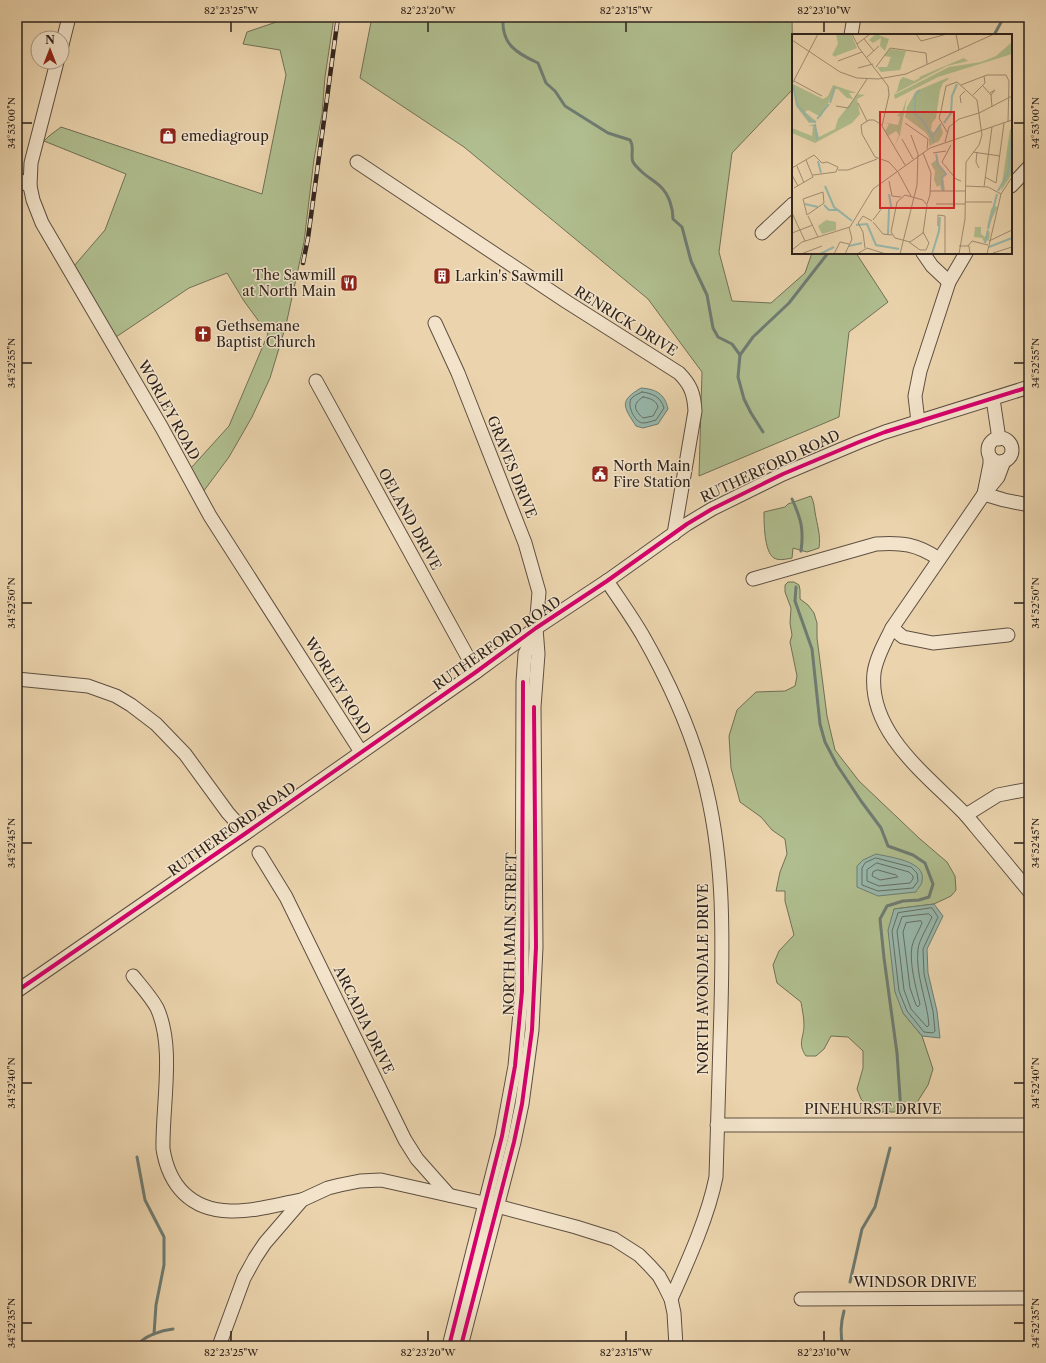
<svg xmlns="http://www.w3.org/2000/svg" width="1046" height="1363" font-family="'Libre Caslon Text',serif">
<style>
.green{fill:#b0be8f;stroke:#707056}
.water{fill:#98b8ac;stroke:#6e7c73}
.lines{fill:none;stroke-linecap:round;stroke-linejoin:round}
.shore{stroke:#646e64;stroke-width:1}
.stream{stroke:#6e7c73;stroke-width:3}
.minor-casing{stroke:#5e4f41;stroke-width:15}
.minor{stroke:#f2e3ca;stroke-width:13}
.rail-casing{stroke:#2f231d;stroke-width:4.5}
.rail{stroke:#f2e3ca;stroke-width:3;stroke-dasharray:9;stroke-linecap:butt}
.cycleway-casing{stroke:#f2e3ca;stroke-width:6}
.cycleway{stroke:#d6006c;stroke-width:4}
.ticks{fill:none;stroke:#2f231d;stroke-width:1.5}
.labels{text-anchor:middle;dominant-baseline:central;stroke-width:3;stroke-linejoin:round;paint-order:stroke}
.poi-label{font-size:14px;fill:#2f231d;stroke:#f2e3ca;text-anchor:start}
.street-label{font-size:14px;fill:#2f231d;stroke:#f2e3ca}
.inset-river{fill:none;stroke:#98b8ac;stroke-width:2}
.inset-road{fill:none;stroke:#a08d73;stroke-width:1}
.view{fill:#d62828;fill-opacity:0.15;stroke:#d62828;stroke-width:2}
.inset-edge{fill:none;stroke:#2f231d;stroke-width:2}
.neatline{fill:none;stroke:#2f231d;stroke-width:1.5}
.ticks-label{font-size:10px;text-anchor:middle;fill:#2f231d}
</style>
<rect width="100%" height="100%" fill="#ebd4ad"/>
<filter id="stains"><feTurbulence type="fractalNoise" baseFrequency=".005" numOctaves="4"/><feColorMatrix values="0 0 0 0 .2 0 0 0 0 .09 0 0 0 0 .02 0 0 0 .5 -.17"/></filter>
<radialGradient id="worn" r=".72"><stop offset=".6" stop-color="#630" stop-opacity="0"/><stop offset="1" stop-color="#630" stop-opacity=".3"/></radialGradient>
<g class="green">
<polygon points="291,17 334,17 325,77 322,114 314,159 304,242 286,325 270,378 252,417 229,457 203,492 191,468 229,426 268,334 244,301 227,273 189,288 116,337 74,266 105,230 126,174 44,141 49,136 61,127 262,194 286,75 280,50 243,44 247,32"/>
<polygon points="372,17 792,17 793,89 732,153 719,252 732,301 771,303 805,273 812,253 856,253 888,302 849,332 839,417 699,476 702,372 648,299 464,147 360,78"/>
<path d="M 811,496 C 814,502 814,506 815,512 C 817,525 821,535 819,548 L 807,552 L 793,548 L 792,558 C 787,559 779,561 774,558 C 764,552 764,522 764,512 L 785,507 L 788,504 Z"/>
<path d="M 788,582 L 794,582 L 799,585 L 800,590 L 800,599 L 808,605 L 814,613 L 817,623 L 817,638 L 827,716 L 835,750 L 859,781 L 920,839 L 947,862 L 955,876 L 956,890 L 951,896 L 934,904 L 894,909 L 903,1013 L 922,1036 L 933,1069 L 928,1085 L 916,1104 L 896,1112 L 882,1112 L 868,1107 L 861,1099 L 857,1089 L 863,1068 L 863,1051 L 848,1037 L 831,1036 L 824,1049 L 816,1056 L 806,1056 C 797,1043 804,1038 804,1025 C 804,1017 802,1009 801,1002 L 777,983 L 773,965 L 779,951 L 794,935 L 785,901 L 785,891 L 776,891 L 780,872 L 787,854 L 785,839 L 772,830 L 761,817 L 740,802 L 731,768 L 729,736 L 737,710 L 756,692 L 785,691 L 795,686 L 797,676 L 790,642 L 792,635 L 790,623 L 791,608 L 785,592 L 785,585 Z"/>
</g>
<g class="water">
<path d="M 641,388 C 656,389 665,394 668,409 L 658,424 L 643,428 L 636,426 C 623,406 619,401 641,388 Z"/>
<path d="M 876,854 C 889,857 927,861 922,881 C 922,885 917,889 916,892 L 878,896 L 857,887 L 857,866 L 863,860 Z"/>
<polygon points="934,904 943,916 927,949 928,973 937,1011 940,1038 922,1036 903,1013 895,992 888,930 894,909"/>
</g>
<g class="lines">
<g class="shore">
<path d="M 642,392 C 652,393 661,397 664,408 L 656,420 C 652,421 647,423 643,423 C 635,423 627,406 631,399 C 633,396 638,394 642,392 Z"/>
<path d="M 643,397 C 650,398 657,401 658,407 L 653,416 L 643,418 C 634,410 632,404 643,397 Z"/>
<polygon points="876,858 911,867 917,873 918,881 913,888 878,891 862,885 862,868 865,863"/>
<polygon points="877,863 909,872 913,876 913,879 910,883 879,886 867,881 867,870"/>
<polygon points="878,870 896,875 898,877 880,880 872,876 873,872"/>
<polygon points="932,908 938,917 923,949 924,974 933,1011 935,1031 933,1033 924,1032 907,1011 899,991 892,931 898,913"/>
<path d="M 929,914 L 932,917 C 928,926 919,940 918,949 C 915,974 927,1000 929,1025 L 927,1027 L 911,1009 L 904,990 L 897,931 L 902,917 Z"/>
<path d="M 921,921 L 922,923 C 919,931 914,938 912,946 C 909,963 916,988 920,1004 L 918,1007 L 916,1005 L 910,988 L 903,932 L 906,923 Z"/>
</g>
<g class="stream">
<path d="M 503,17 C 501,44 516,53 538,63 L 546,83 L 555,91 L 565,106 L 608,133 L 630,140 C 635,148 630,155 633,162 C 635,166 638,168 641,171 C 647,177 655,181 661,187 C 669,195 673,208 673,219 L 682,227 L 691,261 L 707,295 L 713,328 L 718,337 L 732,344 L 740,355"/>
<polyline points="994,35 1004,17"/>
<polyline points="763,432 751,413 744,399 738,377 740,355 753,337 789,303 828,253"/>
<path d="M 792,499 C 801,519 804,529 801,551"/>
<polyline points="796,587 795,601 812,649 820,724 825,742 837,765 861,801 881,828 888,846 913,855 925,863 933,884 929,897 919,900 903,901 887,906 880,919 884,958 897,1053 901,1112"/>
<polyline points="137,1157 145,1200 164,1237 164,1265 156,1305 154,1334"/>
<polyline points="850,1282 862,1229 875,1207 890,1148"/>
<path d="M 138,1346 C 142,1336 163,1330 173,1329"/>
<path d="M 843,1346 C 840,1335 841,1322 844,1311"/>
</g>
<g class="minor-casing">
<g id="minor">
<polyline points="851,35 854,17"/>
<polyline points="62,45 69,17"/>
<polyline points="57,62 31,163 30,186 33,200 42,223 162,428 210,516 361,752"/>
<path d="M 357,162 L 567,302 L 679,373 C 691,385 694,394 695,411 L 674,534"/>
<polyline points="17,179 30,186"/>
<polyline points="1011,186 1029,167"/>
<polyline points="762,233 793,204"/>
<polyline points="923,253 932,266 949,282"/>
<polyline points="435,323 458,373 525,543 539,592 536,628 538,654 534,707 536,947 532,1030 522,1104 514,1142 461,1346"/>
<polyline points="316,381 476,672"/>
<polyline points="993,399 999,439"/>
<polyline points="918,422 915,396 920,371 949,282 966,253"/>
<circle cx="1000" cy="450" r="12"/>
<path d="M 1004,461 L 998,477 L 984,494 L 892,628 C 885,642 876,658 874,673 C 868,733 928,776 965,814 C 972,822 979,831 986,839 C 1000,856 1015,874 1029,891"/>
<polyline points="984,494 1004,500 1029,505"/>
<polyline points="984,494 990,464 990,457"/>
<path d="M 753,579 L 876,544 C 901,542 917,544 939,559"/>
<path d="M 607,581 C 619,599 632,617 643,636 C 668,680 690,727 703,776 C 724,854 723,929 721,1008 C 719,1064 718,1121 716,1177 C 708,1217 688,1261 671,1299"/>
<polyline points="892,628 903,637 933,643 1008,635"/>
<polyline points="17,679 88,686 116,696 131,705 156,724 185,754 228,813 246,833"/>
<polyline points="966,815 998,795 1029,789"/>
<polyline points="259,853 286,897 405,1140 417,1159 449,1195"/>
<path d="M 133,976 C 141,986 151,997 157,1008 C 175,1047 162,1106 163,1149 C 169,1186 191,1210 230,1211 C 254,1212 279,1204 302,1200"/>
<polyline points="17,991 246,833 476,672 536,628 607,581 687,524 712,509 783,474 859,442 885,432 1029,387"/>
<polyline points="717,1125 1029,1125"/>
<polyline points="801,1299 1029,1298"/>
<polyline points="219,1346 244,1278 255,1258 265,1243 302,1200 328,1188 340,1185 360,1181 381,1180 497,1206 576,1227 614,1239 639,1255 649,1265 659,1276 665,1287 671,1299 674,1313 676,1346"/>
<polyline points="449,1346 502,1136 515,1066 522,991 523,682 525,654 536,630"/>
</g>
</g>
<use href="#minor" class="minor"/>
<g class="rail-casing">
<polyline id="rail" points="303,263 308,238 338,17"/>
</g>
<use href="#rail" class="rail"/>
<g class="cycleway-casing">
<g id="cycleway">
<polyline points="17,991 246,833 476,672 536,628 607,581 687,524 712,509 783,474 859,442 885,432 1029,387"/>
<polyline points="449,1346 502,1136 515,1066 522,991 523,682"/>
<polyline points="461,1346 514,1142 522,1104 532,1030 536,947 534,707"/>
</g>
</g>
<use href="#cycleway" class="cycleway"/>
</g>
<path class="ticks" d="M 231,22 L 231,32M 428,22 L 428,32M 626,22 L 626,32M 824,22 L 824,32M 22,123 L 32,123M 1014,123 L 1024,123M 22,363 L 32,363M 1014,363 L 1024,363M 22,603 L 32,603M 1014,603 L 1024,603M 22,843 L 32,843M 1014,843 L 1024,843M 22,1083 L 32,1083M 1014,1083 L 1024,1083M 22,1323 L 32,1323M 1014,1323 L 1024,1323M 231,1331 L 231,1341M 428,1331 L 428,1341M 626,1331 L 626,1341M 824,1331 L 824,1341"/>
<defs>
<g id="shop-square" transform="scale(0.9)"><rect x="-9" y="-9" width="18" height="18" rx="4" fill="#8f2418" stroke="#f2e3ca"/><path d="M-5-2.5h2.3a2.7 3.5 0 0 1 5.4 0H5L5.5 6h-11ZM-1.5-2.5h3a1.5 2.3 0 0 0-3 0Z" fill="#fff"/></g>
<g id="building-square" transform="scale(0.9)"><rect x="-9" y="-9" width="18" height="18" rx="4" fill="#8f2418" stroke="#f2e3ca"/><path d="M-4-6H4V6H1V3H-1V6H-4ZM-2.5-4.3h1.7v1.8h-1.7ZM.8-4.3h1.7v1.8H.8ZM-2.5-1h1.7V.8h-1.7ZM.8-1h1.7V.8H.8Z" fill="#fff"/></g>
<g id="restaurant-square" transform="scale(0.9)"><rect x="-9" y="-9" width="18" height="18" rx="4" fill="#8f2418" stroke="#f2e3ca"/><path d="M-5-6h1v4h1v-4h1v4h1v-4h1v5L-1.5 .5V6h-2V.5L-5-1ZM5-6V6H3V1.5H1.5Q1.5-4 5-6Z" fill="#fff"/></g>
<g id="church-square" transform="scale(0.9)"><rect x="-9" y="-9" width="18" height="18" rx="4" fill="#8f2418" stroke="#f2e3ca"/><path d="M-1.2-6h2.4v3.5h3.3v2.4h-3.3V6h-2.4V-.1h-3.3v-2.4h3.3Z" fill="#fff"/></g>
<g id="civic-square" transform="scale(0.9)"><rect x="-9" y="-9" width="18" height="18" rx="4" fill="#8f2418" stroke="#f2e3ca"/><path d="M-.6-6.5H3V-4.5H.6V-3L4-1V1h2V6H-6V1h2V-1L-.6-3ZM-1.2 2.5V6h2.4V2.5Z" fill="#fff"/></g>
</defs>
<g fill-rule="evenodd">
<use href="#shop-square" x="168" y="136"/>
<use href="#building-square" x="442" y="276"/>
<use href="#restaurant-square" x="349" y="283"/>
<use href="#church-square" x="203" y="334"/>
<use href="#civic-square" x="600" y="474"/>
</g>
<g class="labels">
<g class="poi-label">
<text x="181" y="136">emediagroup</text>
<text x="336" y="275" text-anchor="end">The Sawmill<tspan x="336" dy="16">at North Main</tspan></text>
<text x="455" y="276">Larkin's Sawmill</text>
<text x="216" y="326">Gethsemane<tspan x="216" dy="16">Baptist Church</tspan></text>
<text x="613" y="466">North Main<tspan x="613" dy="16">Fire Station</tspan></text>
</g>
<g class="street-label">
<text transform="translate(626 321) rotate(32)">RENRICK DRIVE</text>
<text transform="translate(169 410) rotate(61)">WORLEY ROAD</text>
<text transform="translate(770 466) rotate(-25)">RUTHERFORD ROAD</text>
<text transform="translate(512 467) rotate(68)">GRAVES DRIVE</text>
<text transform="translate(410 519) rotate(61)">OELAND DRIVE</text>
<text transform="translate(497 643) rotate(-35)">RUTHERFORD ROAD</text>
<text transform="translate(338 686) rotate(58)">WORLEY ROAD</text>
<text transform="translate(232 829) rotate(-35)">RUTHERFORD ROAD</text>
<text transform="translate(510 934) rotate(-89)">NORTH MAIN STREET</text>
<text transform="translate(703 979) rotate(-90)">NORTH AVONDALE DRIVE</text>
<text transform="translate(364 1020) rotate(64)">ARCADIA DRIVE</text>
<text x="873" y="1109">PINEHURST DRIVE</text>
<text x="915" y="1282">WINDSOR DRIVE</text>
</g>
</g>
<g transform="translate(792 34)">
<rect width="220" height="220" fill="#ebd4ad"/>
<path d="M 44,0 L 59,0 L 65,14 L 44,22 L 46,33 L 44,23 L 40,21 L 46,10 ZM 84,0 L 97,5 L 93,17 L 88,12 L 89,4 L 81,9 L 77,6 ZM 220,8 L 220,20 L 146,43 L 103,65 L 102,61 L 157,33 L 189,28 L 204,22 ZM 98,15 L 114,17 L 108,36 L 89,38 L 85,33 L 95,33 L 99,23 L 92,22 ZM 172,24 L 176,27 L 155,32 L 102,60 L 105,57 L 108,46 L 111,43 L 122,47 L 128,44 L 127,43 ZM 155,44 L 157,45 L 151,49 L 148,56 L 144,84 L 140,89 L 139,96 L 142,99 L 148,90 L 151,99 L 147,107 L 137,112 L 137,104 L 134,99 L 113,83 L 115,73 L 124,57 ZM 1,50 L 31,65 L 36,62 L 41,51 L 65,59 L 57,59 L 61,65 L 55,64 L 46,55 L 43,55 L 29,83 L 16,76 L 13,78 L 25,88 L 17,89 L 4,72 ZM 66,60 L 73,61 L 65,65 L 68,80 L 60,89 L 23,109 L 0,99 L 0,94 L 20,102 L 21,92 L 16,92 L 23,90 L 27,103 L 43,95 L 46,85 ZM 115,63 L 108,101 L 102,113 L 107,101 L 104,97 L 96,102 L 93,97 L 97,90 L 91,88 L 106,91 L 108,83 L 105,81 L 110,78 ZM 218,95 L 220,96 L 220,140 L 209,157 ZM 144,119 L 147,131 L 155,140 L 151,144 L 153,156 L 149,156 L 148,151 L 145,153 L 142,146 L 143,137 L 139,130 L 144,126 ZM 202,172 L 206,173 L 195,194 L 199,175 ZM 34,186 L 44,188 L 44,196 L 30,200 L 26,192 ZM 183,193 L 189,193 L 189,200 L 193,203 L 198,197 L 197,206 L 192,208 L 190,204 L 182,203 Z" fill="#b0be8f"/>
<path class="inset-river" d="M 1,51 L 5,71 L 19,87 L 24,88M 128,56 L 123,61 L 123,80 L 132,88 L 140,103M 38,69 L 43,53M 25,85 L 37,70M 152,89 L 159,79 L 160,62 L 165,50M 23,90 L 25,106M 142,108 L 140,103 L 149,90M 144,120 L 146,130 L 154,140 L 150,143 L 151,157M 26,127 L 29,139M 33,152 L 42,173 L 60,187M 206,157 L 216,139 L 220,101M 97,160 L 99,172M 13,170 L 26,173M 32,171 L 37,176 L 45,176M 64,191 L 75,190 L 84,211 L 107,215M 196,195 L 205,160M 96,200 L 97,175 L 100,172M 193,209 L 196,196M 57,212 L 70,209M 197,213 L 220,204M 28,220 L 42,213M 140,220 L 147,197 L 148,183"/>
<path class="inset-road" d="M 60,0 L 67,14 L 96,52 L 97,61 L 90,92 L 113,131M 124,0 L 129,7 L 155,0M 164,0 L 167,16M 72,5 L 82,17M 0,6 L 48,38 L 65,44 L 86,45 L 114,40 L 202,0M 65,10 L 78,0M 75,23 L 87,12M 46,27 L 70,18M 84,33 L 98,14 L 134,19 L 135,30M 66,34 L 81,30M 2,47 L 30,62M 0,50 L 26,0M 169,51 L 195,41 L 214,41 L 217,47 L 216,88M 191,52 L 199,61 L 200,73M 198,59 L 203,56 L 199,61M 181,61 L 193,49 L 192,42M 66,69 L 75,87M 169,69 L 168,62 L 173,57M 44,72 L 56,74 L 75,45M 113,89 L 136,105 L 135,115M 90,91 L 82,86 L 77,86 L 69,91 L 70,100 L 83,123 L 97,128 L 105,137M 155,98 L 147,84 L 149,77 L 154,52 L 165,48 L 185,66 L 190,101 L 187,111 L 174,128 L 173,185 L 167,220M 110,105 L 121,125M 153,108 L 157,93 L 167,85 L 187,79 L 220,62M 159,111 L 150,128 L 164,145 L 169,147M 181,118 L 208,122M 185,118 L 184,128 L 187,134M 131,119 L 139,139 L 138,161 L 135,170M 141,119 L 154,117M 5,132 L 12,149M 0,134 L 22,121 L 30,129 L 35,128 L 46,133 L 44,138 L 21,141M 46,136 L 56,136 L 85,125M 106,138 L 119,162M 0,141 L 6,152M 193,143 L 204,149 L 212,89M 97,147 L 100,162 L 109,163M 173,152 L 196,153 L 209,160M 192,153 L 200,93M 2,154 L 21,143 L 14,126M 138,157 L 173,157M 31,158 L 32,169 L 15,181 L 11,165 ZM 113,161 L 131,166 L 135,171 L 131,199 L 118,208 L 103,204 L 99,198 L 105,168 ZM 173,168 L 200,168M 144,170 L 173,170M 0,179 L 13,207M 16,182 L 26,203M 81,186 L 90,174M 81,188 L 91,200 L 100,201M 146,192 L 146,181 L 153,182 L 153,220M 0,199 L 21,191M 197,207 L 220,196M 117,208 L 128,216 L 134,216 L 137,209 L 131,198M 167,212 L 177,212 L 178,220M 176,212 L 180,207 L 196,211M 73,214 L 71,198 L 66,189 L 71,182 L 80,187M 0,216 L 10,208 L 58,193 L 81,155 L 138,114 L 220,86M 201,219 L 220,213M 9,220 L 30,212M 42,220 L 48,208 L 57,210M 53,220 L 60,205 L 57,193M 65,220 L 75,214 L 94,220M 108,220 L 125,151 L 126,120 L 119,101M 195,220 L 209,160 L 220,143"/>
<path class="view" d="M 88,78 L 162,78 L 162,174 L 88,174 Z"/>
<rect width="220" height="220" class="inset-edge"/>
</g>
<rect width="1046" height="1363" fill="none" stroke="#ebd4ad" stroke-width="44"/>
<g transform="translate(50 50)"><circle r="19" fill="#f2e3ca" stroke="#a49685"/>
<path d="M0-3L7 15L0 10L-7 15Z" fill="#8f2418"/>
<text y="-6" font-size="11" font-weight="bold" text-anchor="middle" fill="#2f231d">N</text>
</g>
<rect x="22" y="22" width="1002" height="1319" class="neatline"/>
<g class="ticks-label">
<text x="231" y="14">82°23'25"W</text>
<text x="428" y="14">82°23'20"W</text>
<text x="626" y="14">82°23'15"W</text>
<text x="824" y="14">82°23'10"W</text>
<text transform="translate(11 123) rotate(-90)" y="4">34°53'00"N</text>
<text transform="translate(1035 123) rotate(-90)" y="4">34°53'00"N</text>
<text transform="translate(11 363) rotate(-90)" y="4">34°52'55"N</text>
<text transform="translate(1035 363) rotate(-90)" y="4">34°52'55"N</text>
<text transform="translate(11 603) rotate(-90)" y="4">34°52'50"N</text>
<text transform="translate(1035 603) rotate(-90)" y="4">34°52'50"N</text>
<text transform="translate(11 843) rotate(-90)" y="4">34°52'45"N</text>
<text transform="translate(1035 843) rotate(-90)" y="4">34°52'45"N</text>
<text transform="translate(11 1083) rotate(-90)" y="4">34°52'40"N</text>
<text transform="translate(1035 1083) rotate(-90)" y="4">34°52'40"N</text>
<text transform="translate(11 1323) rotate(-90)" y="4">34°52'35"N</text>
<text transform="translate(1035 1323) rotate(-90)" y="4">34°52'35"N</text>
<text x="231" y="1356">82°23'25"W</text>
<text x="428" y="1356">82°23'20"W</text>
<text x="626" y="1356">82°23'15"W</text>
<text x="824" y="1356">82°23'10"W</text>
</g>
<rect width="100%" height="100%" filter="url(#stains)"/>
<rect width="100%" height="100%" fill="url(#worn)"/>
</svg>
